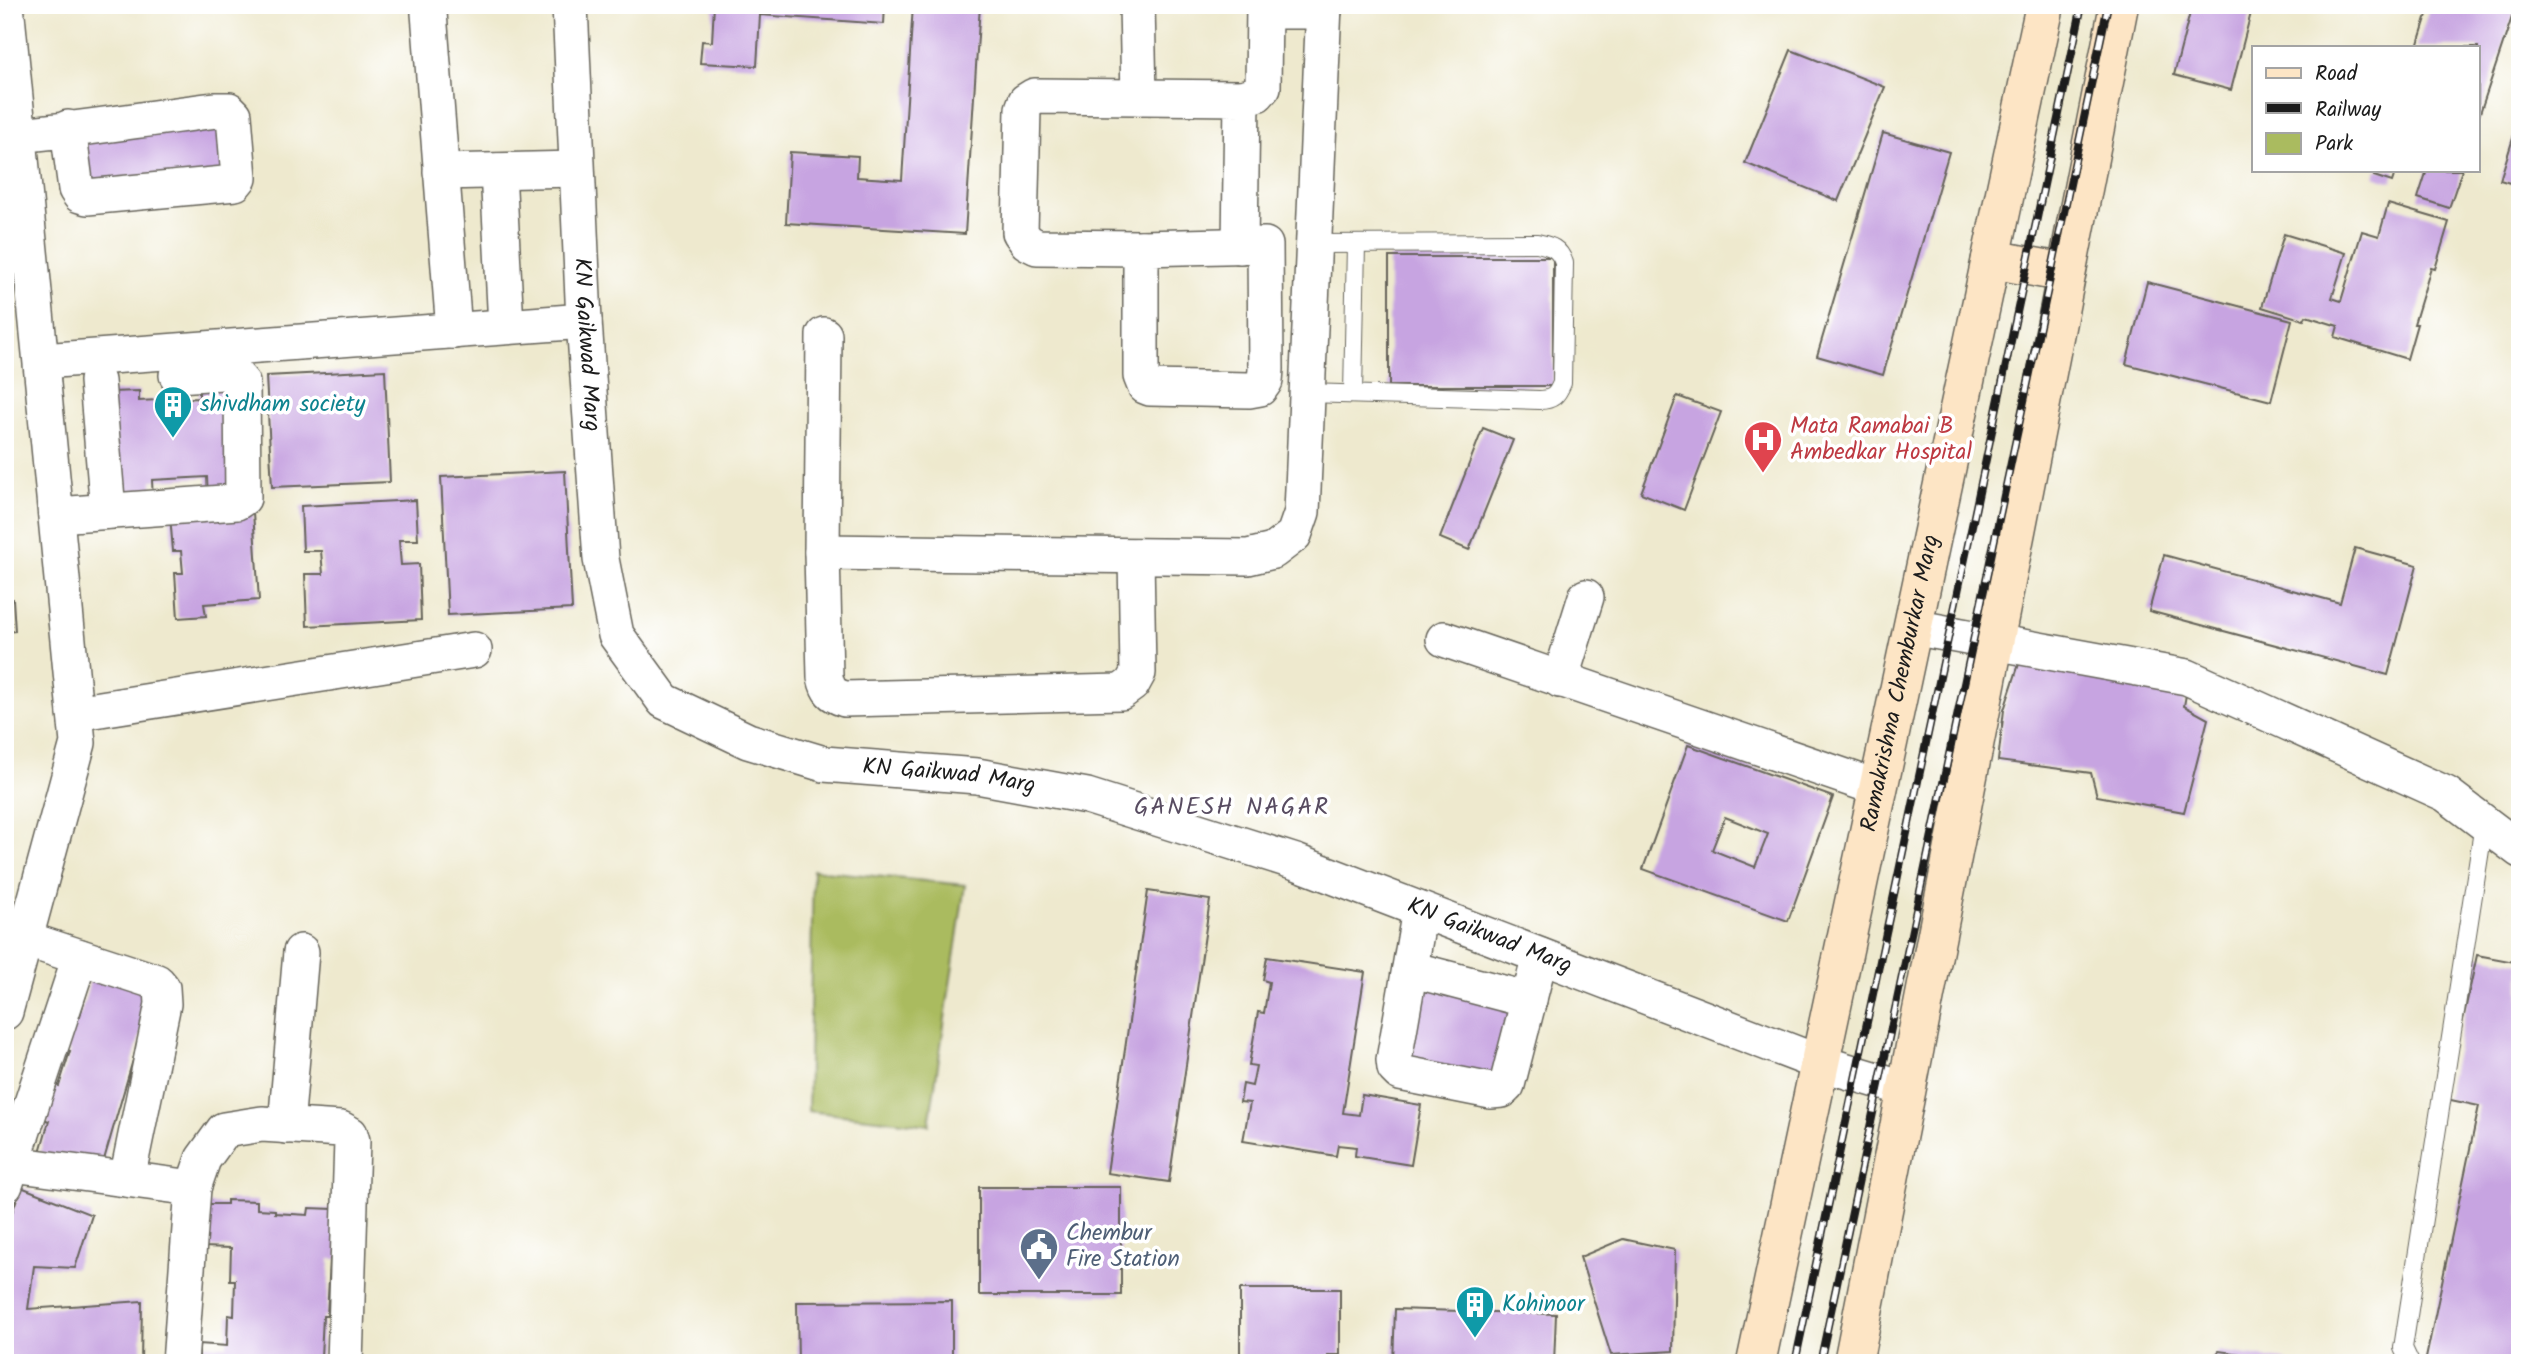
<svg xmlns="http://www.w3.org/2000/svg" width="2525" height="1368" font-family="Kalam,sans-serif">
<style>
.green{fill:#aabb5f;stroke:#636c3e;stroke-width:2}
.building{fill:#c7a4e1;fill-rule:evenodd}
.lines{fill:none;stroke-linecap:round;stroke-linejoin:round}
.lane-casing{stroke:#66645a;stroke-width:20}
.street-casing{stroke:#66645a;stroke-width:38}
.secondary-casing{stroke:#66645a;stroke-width:41}
.lane{stroke:#fff;stroke-width:18}
.street{stroke:#fff;stroke-width:35}
.secondary{stroke:#fde5c5;stroke-width:38}
.rail-casing{stroke:#1c1c1c;stroke-width:8}
.rail{stroke:#fff;stroke-width:5;stroke-dasharray:16;stroke-linecap:butt}
.labels{text-anchor:middle;dominant-baseline:central;stroke-width:7;stroke-linejoin:round;paint-order:stroke}
.street-label{font-size:23px;fill:#1c1c1c;stroke:#fff}
.culture-label{font-size:23px;fill:#0d838f;stroke:#fff;text-anchor:start}
.health-label{font-size:23px;fill:#be3a42;stroke:#fff;text-anchor:start}
.service-label{font-size:23px;fill:#4e5e75;stroke:#fff;text-anchor:start}
.neighbourhood-label{font-size:24px;letter-spacing:2px;fill:#584c61;stroke:#fff}
</style>
<rect width="100%" height="100%" fill="#fff"/>
<filter id="ink" filterUnits="userSpaceOnUse"><feTurbulence type="fractalNoise" baseFrequency=".0143" numOctaves="2"/><feDisplacementMap in="SourceGraphic" scale="14" xChannelSelector="R" yChannelSelector="G"/><feConvolveMatrix kernelMatrix="1 2 1 2 8 2 1 2 1" color-interpolation-filters="sRGB"/></filter>
<filter id="wash" filterUnits="userSpaceOnUse"><feTurbulence type="fractalNoise" baseFrequency=".00686" numOctaves="4" result="noise"/><feDisplacementMap in="SourceGraphic" scale="28" xChannelSelector="R" yChannelSelector="G"/><feGaussianBlur stdDeviation="1.57" result="paint"/><feColorMatrix in="noise" values="0 0 0 0 0 0 0 0 0 0 0 0 0 0 0 0 0 1.4 0 .05"/><feComposite in="paint" operator="in"/></filter>
<g filter="url(#wash)">
<rect width="100%" height="100%" fill="#eee9ce"/>
<polygon class="green" points="813,870 965,885 929,1125 808,1111"/>
<g id="blocks">
<g class="building">
<polygon points="714,5 885,5 884,24 760,15 757,66 700,63 702,41 712,42"/>
<polygon points="913,5 980,5 965,234 786,223 790,152 858,156 857,177 902,180"/>
<polygon points="2192,5 2253,5 2231,90 2174,75"/>
<polygon points="2430,5 2516,5 2478,119 2478,47 2417,47"/>
<polygon points="1791,50 1885,87 1838,201 1745,163"/>
<polygon points="225,115 232,176 84,191 78,130"/>
<polygon points="2519,119 2520,119 2520,186 2500,180"/>
<polygon points="1883,133 1949,152 1883,375 1817,356"/>
<polygon points="2376,170 2396,170 2392,182 2374,176"/>
<polygon points="2427,170 2462,170 2449,208 2418,198"/>
<polygon points="2388,204 2449,222 2435,269 2431,268 2414,324 2417,324 2407,359 2335,337 2338,326 2306,316 2304,320 2262,307 2284,234 2346,253 2332,298 2341,301 2362,231 2379,236"/>
<rect x="1389" y="257" width="164" height="129"/>
<polygon points="2147,282 2292,320 2271,401 2126,364"/>
<polygon points="385,370 390,482 272,487 266,376"/>
<polygon points="232,386 235,496 208,497 207,477 152,480 153,500 115,502 111,392 139,391 139,401 199,398 199,388"/>
<polygon points="1677,396 1721,412 1684,510 1641,493"/>
<polygon points="1483,428 1513,440 1469,550 1440,538"/>
<polygon points="565,471 572,609 448,615 441,477"/>
<polygon points="416,500 418,540 399,540 401,565 419,564 421,620 307,626 305,574 323,574 321,551 303,551 301,506"/>
<polygon points="253,512 259,600 204,604 206,616 178,618 175,573 183,573 181,551 173,551 170,516"/>
<polygon points="2355,548 2417,565 2388,675 2149,611 2164,555 2340,603"/>
<polygon points="5,599 13,599 15,631 5,632"/>
<polygon points="2020,661 2187,689 2184,706 2208,719 2184,812 2097,796 2091,773 1998,761 2004,710"/>
<path d="M 1688,745 L 1833,797 L 1788,921 L 1643,869 ZM 1725,817 L 1768,834 L 1755,867 L 1712,850 Z"/>
<polygon points="1148,891 1210,900 1169,1182 1107,1173"/>
<polygon points="2477,955 2520,963 2520,1363 2425,1363 2479,1106 2446,1099"/>
<polygon points="1267,957 1365,972 1343,1113 1359,1115 1362,1095 1421,1105 1411,1165 1355,1156 1356,1147 1338,1145 1336,1156 1243,1141 1250,1103 1240,1102 1243,1084 1252,1086 1256,1066 1249,1065 1258,1012 1264,1013 1269,982 1263,980"/>
<polygon points="92,974 153,991 101,1170 40,1152 49,1121 40,1118 51,1084 59,1086 70,1051 61,1049 71,1013 80,1016"/>
<polygon points="1421,978 1519,1004 1498,1082 1400,1056"/>
<polygon points="21,1187 92,1215 75,1268 34,1266 28,1309 142,1301 141,1363 5,1363 5,1233"/>
<rect x="979" y="1187" width="142" height="108"/>
<polygon points="227,1200 257,1201 257,1209 275,1210 275,1213 308,1215 309,1208 334,1209 339,1259 330,1259 327,1316 323,1316 321,1357 335,1358 335,1363 199,1363 199,1344 227,1346 228,1315 234,1316 235,1280 230,1280 231,1248 203,1247 205,1204 227,1204"/>
<polygon points="1623,1239 1675,1250 1673,1351 1611,1355 1580,1257"/>
<polygon points="1240,1289 1340,1289 1340,1355 1328,1355 1328,1363 1240,1363"/>
<polygon points="952,1301 952,1363 798,1363 797,1302"/>
<polygon points="1395,1309 1556,1314 1554,1363 1393,1363"/>
<polygon points="2219,1351 2283,1360 2290,1363 2209,1363"/>
</g>
</g>
</g>
<g filter="url(#ink)">
<use href="#blocks" fill-opacity="0" stroke="#66645a" stroke-width="2"/>
<g class="lines">
<g class="lane-casing">
<g id="lane">
<path d="M 1307,393 L 1539,400 C 1553,400 1557,395 1562,383 L 1564,263 C 1559,248 1551,246 1537,243 L 1313,244"/>
<polyline points="1353,394 1356,244"/>
<polyline points="2410,1363 2403,1348 2484,824"/>
</g>
</g>
<g class="street-casing">
<g id="street">
<path id="s1" d="M 570,5 L 584,321 L 601,559 L 616,635 L 664,701 L 748,741 L 824,764 L 977,776 L 1087,796 L 1296,862 L 1820,1063 L 1907,1089"/>
<polyline points="1137,5 1139,97"/>
<polyline points="1264,11 1324,11"/>
<polyline points="429,13 454,331"/>
<polyline points="1242,98 1257,94 1263,87 1264,5"/>
<path d="M 5,136 C 76,131 146,118 217,110 L 229,110 L 234,115 L 239,178 L 235,183 L 87,197 L 80,195 L 76,189 L 68,128"/>
<polyline points="498,171 506,326"/>
<polyline points="441,172 576,169"/>
<polygon points="1265,245 1266,369 1265,381 1260,388 1249,390 1150,388 1145,386 1141,376 1141,248"/>
<polyline points="1141,248 1037,247 1027,242 1020,232 1023,109 1026,101 1034,96 1242,98 1240,246"/>
<polyline points="824,335 822,552 1248,557 1273,551 1294,535 1302,512 1324,5"/>
<polyline points="42,361 584,321"/>
<polyline points="97,381 108,511"/>
<polyline points="57,515 237,502 243,498 242,383 234,374 222,372 177,375"/>
<path d="M 822,552 L 825,677 C 828,691 832,695 845,699 L 1121,692 L 1132,684 L 1138,673 L 1136,556"/>
<polyline points="1912,627 2187,677 2446,794 2520,850"/>
<polyline points="1444,639 1878,788"/>
<polyline points="1560,680 1586,597"/>
<polyline points="75,713 474,650"/>
<polyline points="1420,910 1394,1060 1395,1068 1400,1073 1491,1091 1502,1090 1507,1085 1540,956"/>
<polyline points="25,939 157,982 162,988 163,1004 127,1179"/>
<polyline points="1410,969 1529,1000"/>
<polyline points="5,1012 78,743 6,5"/>
<polyline points="286,1126 301,952"/>
<polyline points="5,1163 193,1188"/>
<polyline points="5,1185 80,957"/>
<polyline points="180,1363 193,1188 203,1159 224,1130 262,1124 341,1129 350,1134 352,1141 345,1363"/>
</g>
</g>
<g class="secondary-casing">
<g id="secondary">
<polyline points="1991,259 2066,273"/>
<path id="s2" d="M 1756,1363 L 2045,5"/>
<polyline points="1853,1363 2119,5"/>
</g>
</g>
<use href="#lane" class="lane"/>
<use href="#street" class="street"/>
<use href="#secondary" class="secondary"/>
<g class="rail-casing">
<g id="rail">
<polyline points="1795,1363 2082,5"/>
<polyline points="1820,1363 2108,5"/>
</g>
</g>
<use href="#rail" class="rail"/>
</g>
</g>
<defs>
<g id="building-pin" transform="scale(2.0125)"><path d="M0 17L-7.5 6A9.5 9.5 0 1 1 7.5 6Z" fill="#0f9aa8" stroke="#fff"/><path d="M-4-6H4V6H1V3H-1V6H-4ZM-2.5-4.3h1.7v1.8h-1.7ZM.8-4.3h1.7v1.8H.8ZM-2.5-1h1.7V.8h-1.7ZM.8-1h1.7V.8H.8Z" fill="#fff"/></g>
<g id="hospital-pin" transform="scale(2.0125)"><path d="M0 17L-7.5 6A9.5 9.5 0 1 1 7.5 6Z" fill="#e0444e" stroke="#fff"/><path d="M-5-5h3v3.5h4V-5h3V5h-3V1.5h-4V5h-3Z" fill="#fff"/></g>
<g id="civic-pin" transform="scale(2.0125)"><path d="M0 17L-7.5 6A9.5 9.5 0 1 1 7.5 6Z" fill="#5c6f8a" stroke="#fff"/><path d="M-.6-6.5H3V-4.5H.6V-3L4-1V1h2V6H-6V1h2V-1L-.6-3ZM-1.2 2.5V6h2.4V2.5Z" fill="#fff"/></g>
</defs>
<g fill-rule="evenodd">
<use href="#building-pin" x="173" y="405"/>
<use href="#hospital-pin" x="1763" y="440"/>
<use href="#civic-pin" x="1039" y="1247"/>
<use href="#building-pin" x="1475" y="1305"/>
</g>
<g class="labels">
<g class="street-label">
<text stroke="none"><textPath href="#s1" startOffset="340">KN Gaikwad Marg</textPath></text>
<text stroke="none"><textPath href="#s2" startOffset="695">Ramakrishna Chemburkar Marg</textPath></text>
<text stroke="none"><textPath href="#s1" startOffset="1012">KN Gaikwad Marg</textPath></text>
<text stroke="none"><textPath href="#s1" startOffset="1578">KN Gaikwad Marg</textPath></text>
</g>
<g class="culture-label">
<text x="200" y="405">shivdham society</text>
<text x="1502" y="1305">Kohinoor</text>
</g>
<g class="health-label">
<text x="1790" y="427">Mata Ramabai B<tspan x="1790" dy="26">Ambedkar Hospital</tspan></text>
</g>
<g class="service-label">
<text x="1066" y="1234">Chembur<tspan x="1066" dy="26">Fire Station</tspan></text>
</g>
<g class="neighbourhood-label">
<text x="1232" y="807">GANESH NAGAR</text>
</g>
</g>
<rect width="2525" height="1368" fill="none" stroke="#fff" stroke-width="28"/>
<rect x="2252" y="46" width="228" height="126" fill="#ffffff" stroke="#a4a4a4" stroke-width="2"/>
<rect x="2266" y="68" width="35" height="10" fill="#fde5c5" stroke="#a4a4a4" stroke-width="2"/>
<text x="2315" y="80" font-size="21" fill="#1c1c1c">Road</text>
<rect x="2266" y="103" width="35" height="10" fill="#1c1c1c" stroke="#a4a4a4" stroke-width="2"/>
<text x="2315" y="116" font-size="21" fill="#1c1c1c">Railway</text>
<rect x="2266" y="133" width="35" height="21" fill="#aabb5f" stroke="#a4a4a4" stroke-width="2"/>
<text x="2315" y="150" font-size="21" fill="#1c1c1c">Park</text>
</svg>
